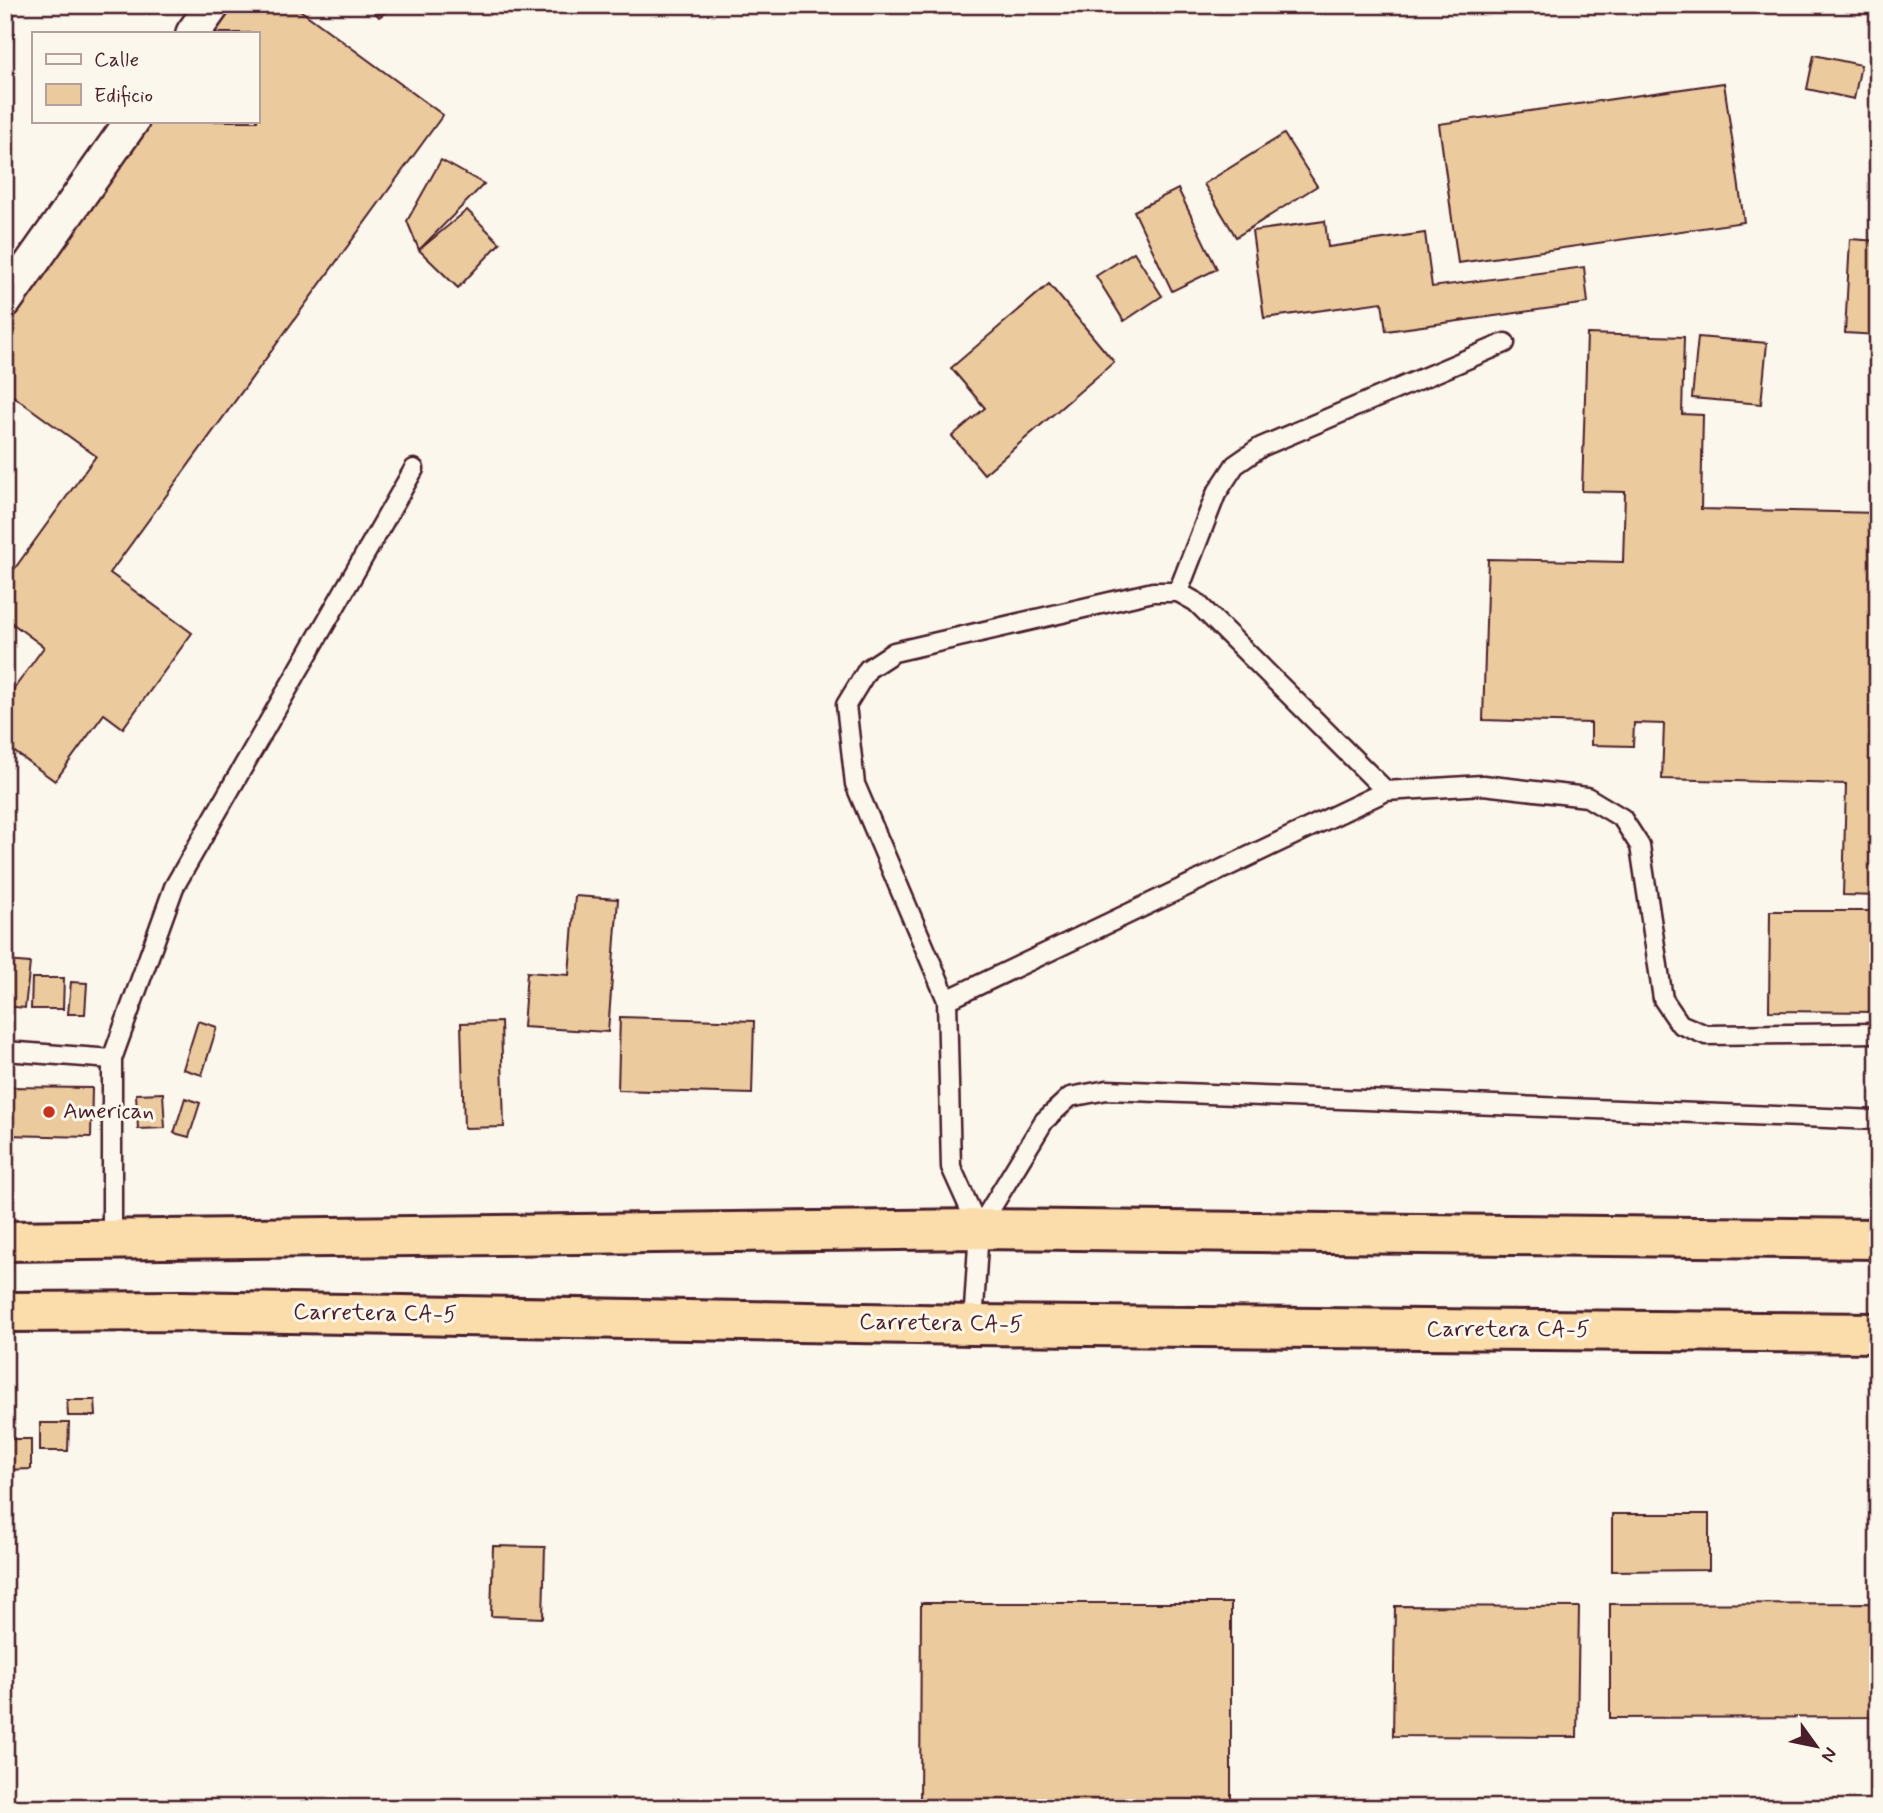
<svg xmlns="http://www.w3.org/2000/svg" width="1883" height="1813" font-family="Mynerve,sans-serif">
<style>
.building{fill:#ebca9d;stroke:#4a1f2b;stroke-width:2}
.lines{fill:none;stroke-linecap:round;stroke-linejoin:round}
.service-casing{stroke:#4a1f2b;stroke-width:23}
.minor-casing{stroke:#4a1f2b;stroke-width:38}
.trunk-casing{stroke:#4a1f2b;stroke-width:44}
.service{stroke:#fbf7ec;stroke-width:18}
.minor{stroke:#fbf7ec;stroke-width:33}
.trunk{stroke:#fbddab;stroke-width:38}
.poi-dot{fill:#c8321e;stroke:#fbf7ec;stroke-width:2.5}
.labels{text-anchor:middle;dominant-baseline:central;stroke-width:6;stroke-linejoin:round;paint-order:stroke}
.poi-label{font-size:23px;fill:#4a1f2b;stroke:#fbf7ec;text-anchor:start}
.street-label{font-size:23px;fill:#4a1f2b;stroke:#fbf7ec}
</style>
<rect width="100%" height="100%" fill="#fbf7ec"/>
<filter id="ink" filterUnits="userSpaceOnUse"><feTurbulence type="fractalNoise" baseFrequency=".0143" numOctaves="2"/><feDisplacementMap in="SourceGraphic" scale="14" xChannelSelector="R" yChannelSelector="G"/><feConvolveMatrix kernelMatrix="1 2 1 2 8 2 1 2 1" color-interpolation-filters="sRGB"/></filter>
<g filter="url(#ink)">
<g class="building">
<polygon points="228,5 293,5 443,115 110,573 192,633 123,728 104,714 55,781 5,745 5,701 44,647 5,618 5,582 96,456 5,390 5,311 144,121 257,121 257,33 207,33"/>
<polygon points="368,5 396,5 379,17"/>
<polygon points="1814,55 1861,65 1854,99 1807,89"/>
<polygon points="1724,83 1744,222 1458,263 1439,124"/>
<polygon points="1284,134 1317,186 1236,237 1204,184"/>
<polygon points="441,160 484,184 419,250 407,221"/>
<polygon points="1178,189 1217,269 1172,291 1134,211"/>
<polygon points="467,210 500,243 458,288 419,250"/>
<polygon points="1325,221 1328,247 1425,233 1432,287 1584,267 1588,303 1386,331 1382,302 1264,318 1252,231"/>
<polygon points="1850,239 1878,241 1878,335 1845,333"/>
<polygon points="1134,252 1162,296 1124,321 1096,276"/>
<polygon points="1049,284 1114,362 984,474 952,436 985,408 951,368"/>
<polygon points="1587,334 1684,337 1682,414 1703,415 1701,509 1878,513 1878,896 1843,895 1846,784 1662,779 1664,724 1634,723 1633,746 1591,745 1591,723 1483,720 1488,559 1623,562 1625,492 1582,491"/>
<polygon points="1698,337 1767,343 1761,404 1692,398"/>
<polygon points="575,896 618,899 608,1032 523,1027 527,972 569,975"/>
<polygon points="1770,911 1878,911 1878,1012 1769,1011"/>
<polygon points="5,961 30,963 25,1008 5,1006"/>
<polygon points="32,978 64,978 63,1009 31,1009"/>
<polygon points="71,982 87,983 85,1014 68,1014"/>
<polygon points="620,1017 754,1021 752,1094 618,1090"/>
<polygon points="198,1021 217,1027 202,1075 183,1069"/>
<polygon points="501,1022 504,1127 464,1128 461,1023"/>
<polygon points="5,1087 92,1088 91,1137 5,1135"/>
<polygon points="163,1093 165,1128 138,1129 136,1094"/>
<polygon points="185,1098 200,1103 189,1137 174,1133"/>
<polygon points="67,1400 95,1400 96,1416 68,1416"/>
<polygon points="40,1423 69,1423 68,1451 40,1451"/>
<polygon points="5,1439 31,1439 31,1469 5,1470"/>
<polygon points="1612,1514 1709,1514 1709,1570 1612,1571"/>
<polygon points="493,1546 545,1547 543,1618 491,1616"/>
<polygon points="921,1603 1231,1603 1231,1808 920,1808"/>
<polygon points="1878,1603 1878,1717 1610,1718 1610,1604"/>
<polygon points="1395,1606 1579,1607 1577,1737 1393,1736"/>
</g>
<g class="lines">
<g class="service-casing">
<g id="service">
<polyline points="1178,592 1216,494 1235,465 1261,447 1505,343"/>
<polyline points="947,1000 1386,791 1483,785 1587,797 1622,818 1640,846 1663,999 1680,1024 1706,1035 1878,1033"/>
<polyline points="5,1051 112,1059"/>
<polyline points="979,1228 1044,1121 1070,1097 1107,1090 1878,1120"/>
<polyline points="112,1239 112,1059 174,887 414,469"/>
<polyline points="973,1325 979,1229 951,1167 947,1000 855,784 846,705 868,669 894,652 1153,592 1178,592 1196,602 1386,791"/>
</g>
</g>
<g class="minor-casing">
<g id="minor">
<polyline points="193,33 213,5"/>
<polyline points="5,301 132,121"/>
</g>
</g>
<g class="trunk-casing">
<g id="trunk">
<polyline points="5,1241 979,1229 1878,1239"/>
<polyline points="5,1312 182,1311 973,1325 1878,1333"/>
</g>
</g>
<use href="#service" class="service"/>
<use href="#minor" class="minor"/>
<use href="#trunk" class="trunk"/>
</g>
</g>
<circle class="poi-dot" cx="49" cy="1112" r="7"/>
<g class="labels">
<g class="poi-label">
<text x="63" y="1112">American</text>
</g>
<g class="street-label">
<text transform="translate(375 1314) rotate(1)">Carretera CA-5</text>
<text transform="translate(941 1324) rotate(1)">Carretera CA-5</text>
<text x="1508" y="1330">Carretera CA-5</text>
</g>
</g>
<rect width="1883" height="1813" fill="none" stroke="#fbf7ec" stroke-width="28"/>
<rect x="14" y="14" width="1855" height="1785" fill="none" stroke="#4a1f2b" stroke-width="2.5" filter="url(#ink)"/>
<rect x="32" y="32" width="228" height="91" fill="#fbf7ec" stroke="#b4a19f" stroke-width="2"/>
<rect x="46" y="54" width="35" height="10" fill="#fbf7ec" stroke="#b4a19f" stroke-width="2"/>
<text x="94" y="66" font-size="21" fill="#4a1f2b">Calle</text>
<rect x="46" y="84" width="35" height="21" fill="#ebca9d" stroke="#b4a19f" stroke-width="2"/>
<text x="94" y="102" font-size="21" fill="#4a1f2b">Edificio</text>
<g transform="translate(1816 1746) rotate(123)" stroke="#fbf7ec" stroke-width="5" paint-order="stroke">
<path d="M0-5L12 26L0 18L-12 26Z" fill="#4a1f2b"/>
<text y="-10" font-size="19" font-weight="bold" text-anchor="middle" fill="#4a1f2b">N</text>
</g>
</svg>
